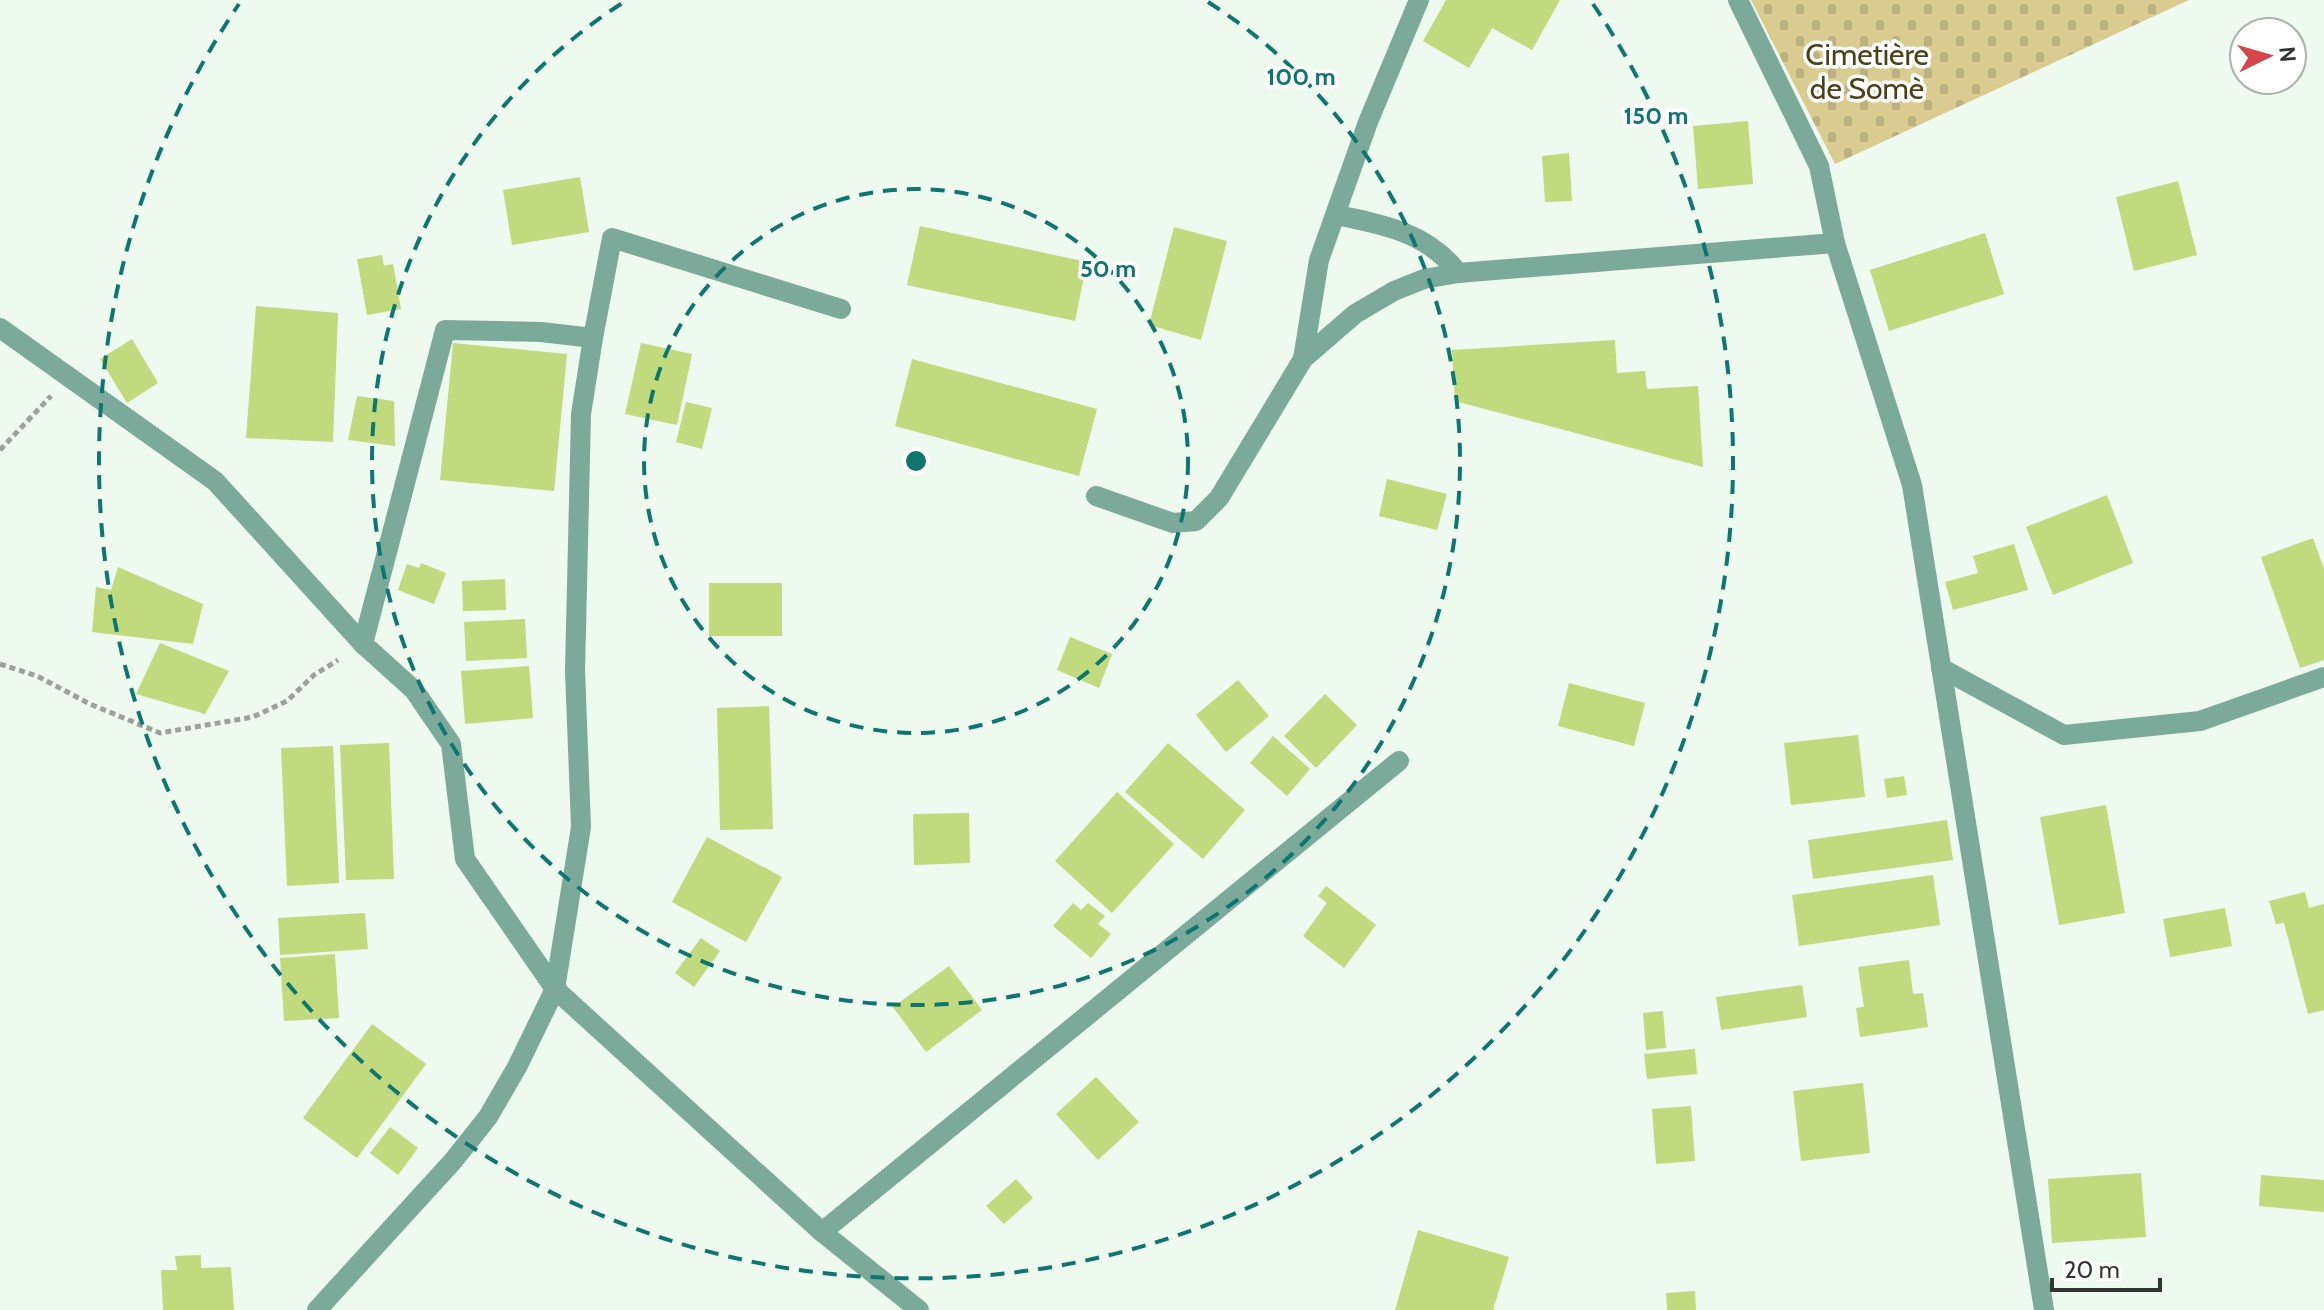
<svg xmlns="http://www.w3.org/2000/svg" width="2324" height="1310" font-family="Cabin,sans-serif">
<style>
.cemetery{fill:url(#cemetery-stones)}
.building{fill:#c1da7d}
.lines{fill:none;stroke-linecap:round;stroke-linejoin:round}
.path{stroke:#9aa29b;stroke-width:5;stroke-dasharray:6 4;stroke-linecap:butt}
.minor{stroke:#7caa9a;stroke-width:20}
.ring{fill:none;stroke:#0f766e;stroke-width:4;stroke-dasharray:14 10}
.labels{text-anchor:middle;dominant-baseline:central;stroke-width:7;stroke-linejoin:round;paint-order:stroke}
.park-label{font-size:30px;fill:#4b4117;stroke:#fff}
.centre{fill:#0f766e;stroke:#fff;stroke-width:4}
.ring-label{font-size:24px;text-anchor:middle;font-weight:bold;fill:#0f766e;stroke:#fff;stroke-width:7;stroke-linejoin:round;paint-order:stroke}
</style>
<defs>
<pattern id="cemetery-stones" width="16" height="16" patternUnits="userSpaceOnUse" patternTransform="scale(2)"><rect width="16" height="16" fill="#dacc91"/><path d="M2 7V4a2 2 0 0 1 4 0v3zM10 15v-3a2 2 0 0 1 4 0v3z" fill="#bcb07e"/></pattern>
</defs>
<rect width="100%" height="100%" fill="#eef9ef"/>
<polygon class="cemetery" points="1751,0 2189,0 1835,164"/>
<g class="building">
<polygon points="1446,0 1560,0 1532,50 1492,28 1469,68 1423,41"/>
<polygon points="1748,121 1753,184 1698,189 1693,126"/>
<polygon points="1569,153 1572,201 1545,202 1542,156"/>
<polygon points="580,177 589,232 512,245 503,190"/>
<polygon points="2178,181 2197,255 2134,271 2116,197"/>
<polygon points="920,226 1087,262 1075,321 907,285"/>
<polygon points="1174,227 1227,241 1201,340 1149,325"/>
<polygon points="1985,233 2004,294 1889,331 1870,270"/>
<polygon points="382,255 384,266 393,264 401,309 367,315 357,259"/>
<polygon points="256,306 338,313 333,442 246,438"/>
<polygon points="132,339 158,383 127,403 100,359"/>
<polygon points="1615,340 1617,373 1645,371 1647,389 1698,386 1703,467 1455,401 1452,350"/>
<polygon points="453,343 567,354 554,491 440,480"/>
<polygon points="641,343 692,354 677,425 625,414"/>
<polygon points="912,359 1097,409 1079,476 895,426"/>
<polygon points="357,396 394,401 395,446 348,440"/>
<polygon points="686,402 712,408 702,449 676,442"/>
<polygon points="1387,479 1447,494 1437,530 1379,516"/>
<polygon points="2107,495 2133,563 2053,595 2026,527"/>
<polygon points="2313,538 2324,569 2324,660 2300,668 2261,557"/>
<polygon points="2014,544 2028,590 1953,610 1945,582 1978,573 1973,556"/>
<polygon points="421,563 446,573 434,604 398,590 407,564 419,568"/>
<polygon points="118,567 203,604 193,644 92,632 96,587 111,590"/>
<polygon points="505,579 506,610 463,611 462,581"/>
<rect x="709" y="583" width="73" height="53"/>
<polygon points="525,619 527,658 466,661 464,622"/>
<polygon points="1070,637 1112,654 1099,688 1057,670"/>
<polygon points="160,643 229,671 205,714 136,694"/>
<polygon points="529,666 533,718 465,724 461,671"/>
<polygon points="1238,680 1269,716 1226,752 1196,715"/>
<polygon points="1569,683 1645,703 1634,746 1558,726"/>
<polygon points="1325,694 1357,725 1316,768 1284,736"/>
<polygon points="769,706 773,829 720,830 717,708"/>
<polygon points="1858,735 1865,797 1791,805 1784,743"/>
<polygon points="1273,736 1310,769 1287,796 1250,763"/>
<polygon points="389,743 394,879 346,880 340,745"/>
<polygon points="1168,743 1245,810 1203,859 1125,792"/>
<polygon points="333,746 339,883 287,886 281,748"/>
<polygon points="1904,776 1907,795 1887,798 1884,779"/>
<polygon points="1117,792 1174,844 1112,913 1055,861"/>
<polygon points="2106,805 2125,913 2059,925 2040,817"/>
<polygon points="969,813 970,863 914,865 913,814"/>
<polygon points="1947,820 1953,860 1813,879 1808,840"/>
<polygon points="707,837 782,877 746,942 672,902"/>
<polygon points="1933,875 1940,925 1799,946 1792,895"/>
<polygon points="1326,886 1376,925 1344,968 1303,936 1327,903 1318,896"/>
<polygon points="2305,892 2309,908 2324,904 2324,1010 2308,1014 2284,923 2276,924 2269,901"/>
<polygon points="1073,903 1081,910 1088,903 1105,916 1098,924 1111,934 1091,958 1053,926"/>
<polygon points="2225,908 2232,946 2170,957 2163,919"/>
<polygon points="365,913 368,949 280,955 278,918"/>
<polygon points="701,938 720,951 694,987 675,973"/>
<polygon points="335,954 339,1018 284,1021 280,958"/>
<polygon points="1909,960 1913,994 1923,993 1928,1027 1860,1037 1856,1008 1864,1007 1858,967"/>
<polygon points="949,966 982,1010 926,1052 893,1007"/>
<polygon points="1802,985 1807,1017 1721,1030 1716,997"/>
<polygon points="1663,1011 1666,1048 1646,1050 1643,1013"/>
<polygon points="372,1024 426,1064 357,1158 303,1118"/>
<polygon points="1695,1049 1697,1074 1647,1079 1644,1054"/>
<polygon points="1096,1077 1139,1122 1098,1160 1056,1114"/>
<polygon points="1863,1083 1870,1153 1801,1161 1793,1091"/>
<polygon points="1691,1106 1695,1161 1656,1164 1652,1109"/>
<polygon points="390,1127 418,1148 398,1175 370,1153"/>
<polygon points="2141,1173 2146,1237 2052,1243 2048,1179"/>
<polygon points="2261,1175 2324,1180 2324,1212 2259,1206"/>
<polygon points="1016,1179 1033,1198 1004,1224 986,1206"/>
<polygon points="1418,1230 1509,1257 1493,1310 1395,1310"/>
<polygon points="201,1255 201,1268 231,1267 234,1310 163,1310 161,1270 177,1270 175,1256"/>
<polygon points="1695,1291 1696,1310 1667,1310 1666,1293"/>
</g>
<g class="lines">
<g class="path">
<polyline points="0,450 51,396"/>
<polyline points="0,664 37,676 90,704 160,733 253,717 287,701 314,675 338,660"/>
</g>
<g class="minor">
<polyline points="1738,0 1819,166 1835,243 1912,485 2044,1310"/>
<path d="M 1336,215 C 1382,224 1429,233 1458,273"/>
<polyline points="0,328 215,481 363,644 414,690 451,744 465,859 555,989 822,1232 919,1310"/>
<polyline points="1303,359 1319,260 1368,122 1419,0"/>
<polyline points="1096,496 1173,523 1196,521 1219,498 1303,359 1355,314 1394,291 1424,279 1458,273 1835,243"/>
<polyline points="363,644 445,330 541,332 593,338 612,238 841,309"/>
<polyline points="1941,668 2064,735 2200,721 2324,677"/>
<polyline points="822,1232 1399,761"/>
<polyline points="317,1310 453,1161 488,1117 517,1067 555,989 581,827 575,671 581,414 593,338"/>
</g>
</g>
<g class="ring">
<circle cx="916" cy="461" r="272"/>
<path d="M1208 2A544 544 0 1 1 624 2"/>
<path d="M1593 4A817 817 0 1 1 239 4"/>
</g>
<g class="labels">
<g class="park-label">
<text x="1867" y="54">Cimetière<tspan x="1867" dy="34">de Somè</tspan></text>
</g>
</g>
<circle cx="916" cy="461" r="12" class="centre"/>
<g class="ring-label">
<text x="1301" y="85">100 m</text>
<text x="1656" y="124">150 m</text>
<text x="1108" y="277">50 m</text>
</g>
<g transform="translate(2268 56) rotate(85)"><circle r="38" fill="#ffffff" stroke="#adafad" stroke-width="2"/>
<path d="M0-6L14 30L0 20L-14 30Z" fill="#d5454a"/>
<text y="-12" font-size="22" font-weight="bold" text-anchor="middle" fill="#323633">N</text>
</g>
<path d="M2052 1278v12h108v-12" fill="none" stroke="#323633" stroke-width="4"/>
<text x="2064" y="1278" font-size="24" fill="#323633" stroke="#ffffff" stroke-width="6" paint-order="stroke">20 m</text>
</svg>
